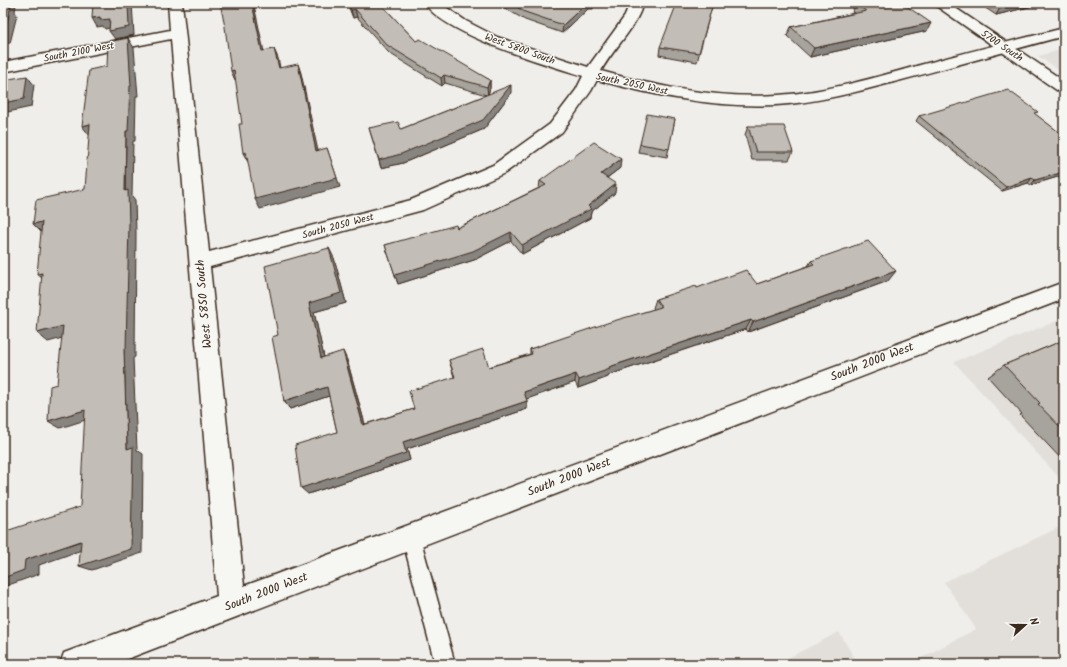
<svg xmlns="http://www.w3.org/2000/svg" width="1067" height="667" font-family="Kalam,sans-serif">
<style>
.built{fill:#e2dfdb}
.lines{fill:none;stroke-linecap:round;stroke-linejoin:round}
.service-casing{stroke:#3b2a1e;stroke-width:3}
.minor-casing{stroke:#3b2a1e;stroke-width:3}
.tertiary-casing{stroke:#3b2a1e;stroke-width:3}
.service{fill:#f6f6f2;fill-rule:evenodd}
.minor{fill:#f6f6f2;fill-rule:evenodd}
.tertiary{fill:#f6f6f2;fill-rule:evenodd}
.wall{fill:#a7a39d;stroke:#3b2a1e}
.shaded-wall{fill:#888480;stroke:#3b2a1e}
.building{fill:#c2bdb7;stroke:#3b2a1e}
.labels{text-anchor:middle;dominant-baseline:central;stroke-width:3;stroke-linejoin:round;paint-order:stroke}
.far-street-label{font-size:10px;fill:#3b2a1e;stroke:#f6f6f2}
.street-label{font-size:12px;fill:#3b2a1e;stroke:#f6f6f2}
</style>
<rect width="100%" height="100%" fill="#efeeea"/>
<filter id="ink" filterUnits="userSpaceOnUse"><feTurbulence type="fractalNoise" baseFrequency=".025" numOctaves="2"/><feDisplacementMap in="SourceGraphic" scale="8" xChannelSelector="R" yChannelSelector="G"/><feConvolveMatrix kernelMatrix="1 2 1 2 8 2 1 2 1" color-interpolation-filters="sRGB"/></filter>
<g filter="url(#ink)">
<g class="built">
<polygon points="1064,49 1064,74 1038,56"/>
<polygon points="1064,318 1064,483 954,362"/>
<polygon points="1064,525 1064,664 910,664 976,629 944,582"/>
<polygon points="839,632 858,664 776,664"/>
</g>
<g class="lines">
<g class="service-casing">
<polygon id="service" points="411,528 417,531 420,537 455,664 435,664 402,537 405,531"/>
</g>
<g class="minor-casing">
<path id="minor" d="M 168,3 L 182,3 L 209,252 L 411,200 L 493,165 L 550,124 L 576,90 L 583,76 C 545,64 447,36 424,3 L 440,3 L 466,21 L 497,37 L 588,67 L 625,16 L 629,3 L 643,3 C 636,29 614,47 601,71 C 658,87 718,99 778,95 C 826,92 874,78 920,65 C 968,52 1016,40 1064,28 L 1064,36 C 1007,51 951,67 894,82 C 856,92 816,103 776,105 C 715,108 655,96 597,80 L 591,91 L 562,132 L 505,173 L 423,210 L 210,267 L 244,586 L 1064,282 L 1064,299 L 114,664 L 60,664 L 64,653 L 217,596 L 171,39 L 3,72 L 3,62 L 170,30 Z"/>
</g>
<g class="tertiary-casing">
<polygon id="tertiary" points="932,3 948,3 1064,81 1064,93 1058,91"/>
</g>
<use href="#service" class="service"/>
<use href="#minor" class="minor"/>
<use href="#tertiary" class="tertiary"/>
</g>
<g class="wall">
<polygon points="347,3 380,3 416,41 490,80 490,88 488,94 511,93 484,129 403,163 381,168 369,128 401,129 486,95 445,83 442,86 389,53 357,17 353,18"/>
<polygon points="496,3 594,3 593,9 588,9 562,33 525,20"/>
<polygon points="713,3 697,62 659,55 660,47"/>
<polygon points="848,3 902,3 927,31 810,57 787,36 791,27 854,13 852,12 854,8"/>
<polygon points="978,3 1045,3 996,15"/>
<polygon points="1036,115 1064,136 1064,175 1031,185 1028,183 1002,191 916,121 919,116"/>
<polygon points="675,119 667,157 638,152 640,144"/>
<polygon points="748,126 793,152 789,160 752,160 745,135"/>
<polygon points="620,168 607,178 615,193 591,212 590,218 522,254 511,241 474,260 398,284 385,245 457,228 539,188 540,181"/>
<polygon points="334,258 346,303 314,312 324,357 347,360 365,424 414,409 454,377 449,360 489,367 530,354 530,349 654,309 653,308 656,299 697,288 757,284 808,266 811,261 888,281 748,332 746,329 609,375 608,377 578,388 575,382 526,399 527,401 527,409 407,449 410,460 308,494 337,432 329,396 290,409 284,401 278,335"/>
<polygon points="1064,340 1064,462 1020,415 1022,414 988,377 1004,365"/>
</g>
<g class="shaded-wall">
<polygon points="9,3 16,3 15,12 17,15 10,43 3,44 3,35"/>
<polygon points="128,3 132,3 134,35 115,39 109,31"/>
<polygon points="252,3 261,3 262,4 254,5 266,61 262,51"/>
<polygon points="587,3 589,3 588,9 562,33 563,25"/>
<polygon points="1016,3 1045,3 996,15 1001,6"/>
<polygon points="355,9 357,17 353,18 351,10"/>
<polygon points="100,17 110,19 115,27 105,29 103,26 97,27 92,18"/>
<polygon points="931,23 927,31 810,57 814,48"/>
<polygon points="128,38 134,48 138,96 136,96 135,141 133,141 132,196 135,200 136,233 135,357 133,358 137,450 143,454 142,553 92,570 79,566 127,449 124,349 125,191"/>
<polygon points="274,49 278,58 282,77 279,68"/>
<polygon points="298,64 301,73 320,160 316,151"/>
<polygon points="234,70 238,80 235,80 231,71"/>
<polygon points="444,75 445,83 442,86 441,78"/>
<polygon points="27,76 34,85 31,107 3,113 3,103"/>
<polygon points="490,80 490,88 488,95 487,87"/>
<polygon points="511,85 511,93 484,129 403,163 381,168 379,160"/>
<polygon points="90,124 90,136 82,126"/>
<polygon points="327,148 340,187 260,209 255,199"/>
<polygon points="246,152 248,162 243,153"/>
<polygon points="621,159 620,168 600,183 601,174"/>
<polygon points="1064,172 1064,175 1031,185 1035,180"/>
<polygon points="1032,178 1028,183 1002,191 1006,187"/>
<polygon points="616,184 615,193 591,212 590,218 522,254 522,245 588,206"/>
<polygon points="42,222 43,234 33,224"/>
<polygon points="511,232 511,241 474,260 398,284 395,275"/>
<polygon points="329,248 334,258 346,303 314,312 326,367 321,358 309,303"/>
<polygon points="896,271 888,281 748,332 753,322"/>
<polygon points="42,273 48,283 37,274"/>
<polygon points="751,320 746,329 609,375 608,377 578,388 579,380 609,367"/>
<polygon points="63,326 73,335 48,342 37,333"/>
<polygon points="343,351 347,360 367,432 363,425"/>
<polygon points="576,374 575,382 524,400 524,392"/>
<polygon points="327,387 332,395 290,409 284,401"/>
<polygon points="527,401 527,409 407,449 410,460 308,494 301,488 403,442"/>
<polygon points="85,410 95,417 60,428 48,421"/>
<polygon points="3,519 8,521 6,540 3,539"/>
<polygon points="81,541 93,546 39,565 39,574 3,587 3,578 25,560"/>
</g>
<g class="building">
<polygon points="3,3 9,3 8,7 11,6 4,35 3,35"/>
<polygon points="93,3 128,3 129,27 109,31 110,19 100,20 100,17 92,18"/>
<polygon points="220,3 252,3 262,51 274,49 279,68 298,64 316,151 327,148 337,178 255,199 246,152 243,153 239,124 242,124 234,70 231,71 225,27"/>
<polygon points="349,3 380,3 416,41 420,39 490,80 487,87 444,75 441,78 387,45 355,9 351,10"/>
<polygon points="510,3 587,3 563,25 525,12"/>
<polygon points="677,3 713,3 699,53 660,47"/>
<polygon points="859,3 902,3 931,23 814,48 791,27 866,11 856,4"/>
<polygon points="996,3 1016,3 1001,6"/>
<polygon points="128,38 131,86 130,86 128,131 126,131 125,191 128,190 129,224 126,349 124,349 127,449 133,447 131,549 79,566 81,541 25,560 24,570 3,578 3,532 80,507 85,410 48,421 50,386 57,384 63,326 37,333 42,273 37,274 42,222 33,224 36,200 85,189 90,124 82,126 89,70 107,66 108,42"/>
<polygon points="27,76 24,99 3,103 3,80"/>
<polygon points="511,85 483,120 401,154 379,160 369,128 398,122 401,129"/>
<polygon points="1008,90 1038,112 1034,113 1064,136 1064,172 1035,180 1032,178 1006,187 919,116"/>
<polygon points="647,114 675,119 669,149 640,144"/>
<polygon points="748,126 784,126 793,152 756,152"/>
<polygon points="594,142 621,159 601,174 616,184 588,206 591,209 522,245 511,232 473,251 395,275 385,245 456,225 457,228 546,185 540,181"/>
<polygon points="868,241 896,271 753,322 751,320 609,367 610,369 579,380 576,374 524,392 527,401 403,442 406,453 301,488 295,445 337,432 327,387 284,401 272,337 278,335 265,266 329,248 341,293 309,303 321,358 343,351 363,425 414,409 409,391 455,377 449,360 483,349 489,367 532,354 530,349 610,322 661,307 656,299 696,286 697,288 746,270 757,284 814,264 811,261"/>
<polygon points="1064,340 1064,431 1038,404 1040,403 1004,365"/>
</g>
</g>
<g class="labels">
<g class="far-street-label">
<text transform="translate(1002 46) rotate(34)">5700 South</text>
<text transform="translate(520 49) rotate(20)">West 5800 South</text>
<text transform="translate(79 52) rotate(-11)">South 2100 West</text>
<text transform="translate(632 84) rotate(12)">South 2050 West</text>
<text transform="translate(338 226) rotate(-15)">South 2050 West</text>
</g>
<g class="street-label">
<text transform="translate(204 304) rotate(-95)">West 5850 South</text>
<text transform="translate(872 362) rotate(-21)">South 2000 West</text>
<text transform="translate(569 477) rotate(-21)">South 2000 West</text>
<text transform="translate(266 592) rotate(-21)">South 2000 West</text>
</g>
</g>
<rect width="1067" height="667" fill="none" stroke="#f6f6f2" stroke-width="16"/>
<rect x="8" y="8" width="1051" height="651" fill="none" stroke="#3b2a1e" stroke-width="1.5" filter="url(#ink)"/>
<g transform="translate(1025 625) rotate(69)" stroke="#f6f6f2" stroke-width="3" paint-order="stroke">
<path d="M0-3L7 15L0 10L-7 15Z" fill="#3b2a1e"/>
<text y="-6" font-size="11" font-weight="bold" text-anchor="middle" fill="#3b2a1e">N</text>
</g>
</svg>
